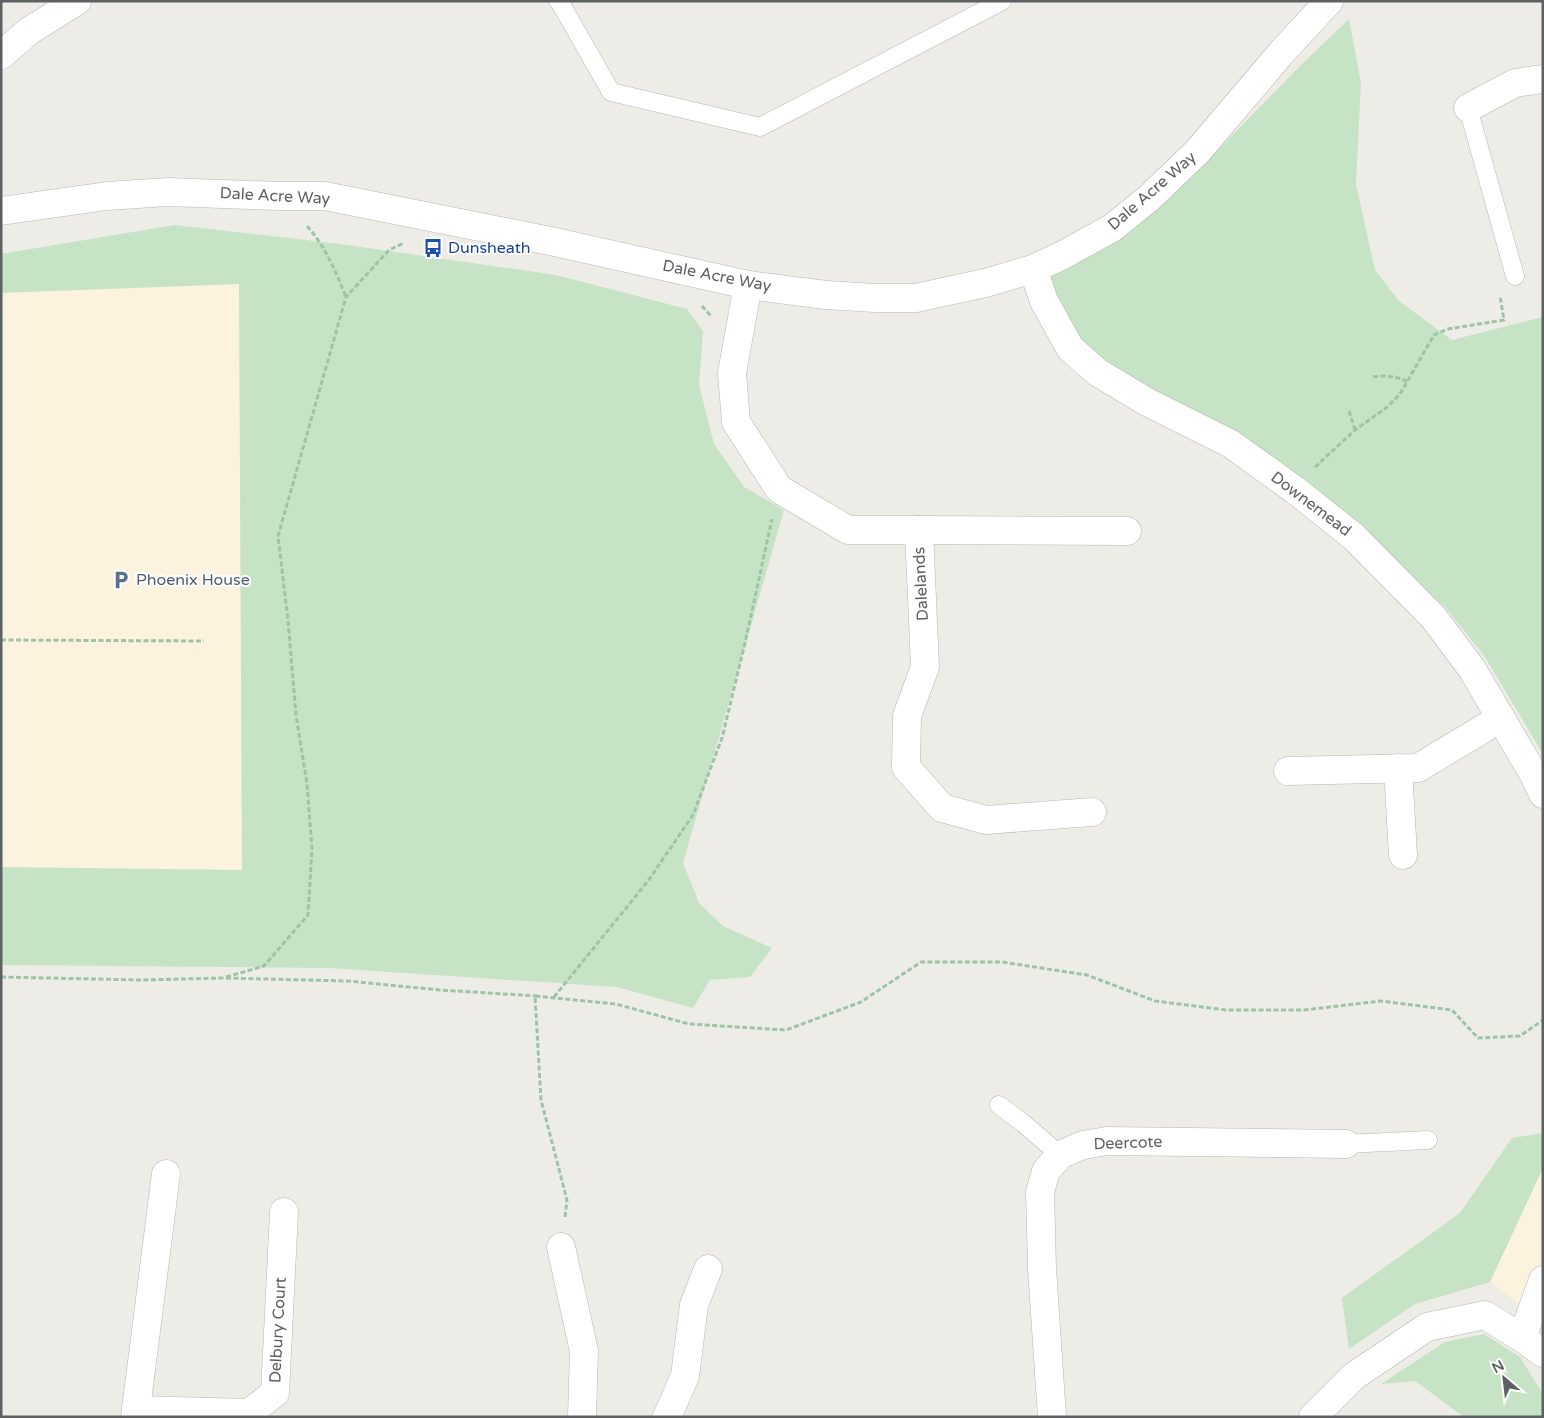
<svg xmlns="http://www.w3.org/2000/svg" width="1544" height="1418" font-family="'Varela Round',sans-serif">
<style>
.commercial{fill:#fbf3de}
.green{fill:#c6e3c5}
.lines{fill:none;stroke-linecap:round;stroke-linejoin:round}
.service-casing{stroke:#b3b6b9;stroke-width:19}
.minor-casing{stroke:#b3b6b9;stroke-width:29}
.tertiary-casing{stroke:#b3b6b9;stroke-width:29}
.path{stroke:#9ec4a7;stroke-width:3;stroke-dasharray:5 2.5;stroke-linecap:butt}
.service{stroke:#fff;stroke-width:18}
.minor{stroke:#fff;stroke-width:28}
.tertiary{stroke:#fff;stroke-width:28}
.labels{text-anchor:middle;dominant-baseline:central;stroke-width:4;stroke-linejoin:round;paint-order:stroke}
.street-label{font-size:16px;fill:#5d6164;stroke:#fff}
.transit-label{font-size:16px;fill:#164399;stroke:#fff;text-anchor:start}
.service-label{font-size:16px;fill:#4e5e75;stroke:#fff;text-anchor:start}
</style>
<rect width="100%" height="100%" fill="#eeece6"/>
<g class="commercial">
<polygon points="1,254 239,283 242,871 1,887"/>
<polygon points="1543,1168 1543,1322 1490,1282"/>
</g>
<g class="green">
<polygon points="1349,19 1361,83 1356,184 1375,270 1399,301 1452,340 1543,317 1543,754 1485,657 1446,608 1362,534 1144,390 1074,339 1045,272 1198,170 1302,64"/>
<polygon points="175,225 340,244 556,275 687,309 703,331 699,385 714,444 744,487 784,510 683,863 699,903 723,926 772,948 750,977 710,980 693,1008 617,987 329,968 1,965 1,867 242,870 239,284 1,293 1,254"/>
<polygon points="1543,1133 1543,1168 1490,1282 1415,1304 1349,1349 1342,1298 1460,1213 1512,1138"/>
<polygon points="1484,1334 1520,1357 1543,1394 1543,1417 1464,1417 1415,1381 1381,1384 1445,1342"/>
</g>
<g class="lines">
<g class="service-casing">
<g id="service">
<polyline points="558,1 562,6 611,92 760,127 1002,1"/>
<polyline points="1468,108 1515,276"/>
<polyline points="999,1105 1023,1123 1060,1155"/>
<polyline points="1346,1144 1428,1140"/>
</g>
</g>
<g class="minor-casing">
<g id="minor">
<polyline points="1,55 29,31 77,1"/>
<polyline points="1468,108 1515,83 1543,79"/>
<polyline points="1033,269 1044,301 1070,348 1097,372 1147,402 1231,444 1295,490 1354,537 1434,618 1472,669 1534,775 1543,794"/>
<polyline points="748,285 732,373 736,422 779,489 848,530 919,530 925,667 907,716 906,767 942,808 986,820 1092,812"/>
<polyline points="919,530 1127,531"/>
<polyline points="1398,768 1403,855"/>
<polyline points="1288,771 1418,768 1501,718"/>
<polyline points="561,1247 584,1351 582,1417"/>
<polyline points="1522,1338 1543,1280"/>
<polyline points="136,1410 249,1413 275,1393 284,1212"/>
<polyline points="135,1417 166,1174"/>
<polyline points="667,1417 685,1376 694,1305 708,1269"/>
<polyline points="1052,1417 1042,1268 1040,1192 1046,1171 1060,1155 1083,1145 1107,1141 1346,1144"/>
<polyline points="1313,1417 1354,1376 1427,1327 1485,1315 1522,1338 1543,1353"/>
</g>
</g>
<g class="tertiary-casing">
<polyline id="tertiary" points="1,211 107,196 168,192 278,196 325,196 555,242 748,285 826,295 875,298 916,298 985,283 1033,269 1061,256 1112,228 1149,198 1197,152 1282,52 1329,1"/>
</g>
<g class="path">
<path d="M 307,226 C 325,246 336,272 346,297"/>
<polyline points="702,306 711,316"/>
<path d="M 1373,377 C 1386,375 1396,376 1408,382"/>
<polyline points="1349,411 1355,430"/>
<polyline points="1315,467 1355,430 1386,408 1400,394 1434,335 1448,329 1504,320 1500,296"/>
<polyline points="1,640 204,641"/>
<polyline points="1,977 141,980 223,978 348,981 440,990 537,996"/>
<polyline points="226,977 264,966 308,915 312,849 307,784 296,715 288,620 278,536 346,297 389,250 404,243"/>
<polyline points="554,997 648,881 693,815 722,738 745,643 772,519"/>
<polyline points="565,1217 567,1200 541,1100 535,996 616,1004 689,1024 786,1030 861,1002 921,962 1002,962 1087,975 1155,1001 1226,1010 1304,1010 1381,1001 1452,1010 1478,1038 1520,1036 1543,1020"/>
</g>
<use href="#service" class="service"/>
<use href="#minor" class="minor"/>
<use href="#tertiary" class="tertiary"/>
</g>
<defs>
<g id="bus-bare" transform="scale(1.5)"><path d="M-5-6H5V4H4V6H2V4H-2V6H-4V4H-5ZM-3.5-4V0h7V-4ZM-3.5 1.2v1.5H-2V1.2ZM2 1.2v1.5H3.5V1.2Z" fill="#1a4fb4" stroke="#fff" stroke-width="2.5" paint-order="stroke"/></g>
<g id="parking-bare" transform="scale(1.5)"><path d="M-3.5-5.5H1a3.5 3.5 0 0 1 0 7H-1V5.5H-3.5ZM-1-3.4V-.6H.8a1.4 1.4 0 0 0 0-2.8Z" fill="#5c6f8a" stroke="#fff" stroke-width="2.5" paint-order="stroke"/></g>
</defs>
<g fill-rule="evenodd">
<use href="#bus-bare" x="433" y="248"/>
<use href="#parking-bare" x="121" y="580"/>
</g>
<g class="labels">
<g class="street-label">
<text transform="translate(1152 191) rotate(-41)">Dale Acre Way</text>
<text transform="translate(275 196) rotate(3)">Dale Acre Way</text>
<text transform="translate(717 276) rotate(11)">Dale Acre Way</text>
<text transform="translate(1311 504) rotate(37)">Downemead</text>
<text transform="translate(921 584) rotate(-93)">Dalelands</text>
<text transform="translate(1128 1143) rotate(-2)">Deercote</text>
<text transform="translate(278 1330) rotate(-87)">Delbury Court</text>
</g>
<g class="transit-label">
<text x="448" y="248">Dunsheath</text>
</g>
<g class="service-label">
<text x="136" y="580">Phoenix House</text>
</g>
</g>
<rect width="1544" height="1418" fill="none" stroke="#5d6164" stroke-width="5"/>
<g transform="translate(1504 1378) rotate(332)" stroke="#ffffff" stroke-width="4" paint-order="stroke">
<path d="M0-4L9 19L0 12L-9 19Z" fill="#5d6164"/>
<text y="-8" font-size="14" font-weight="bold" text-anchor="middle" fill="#5d6164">N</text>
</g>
</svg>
